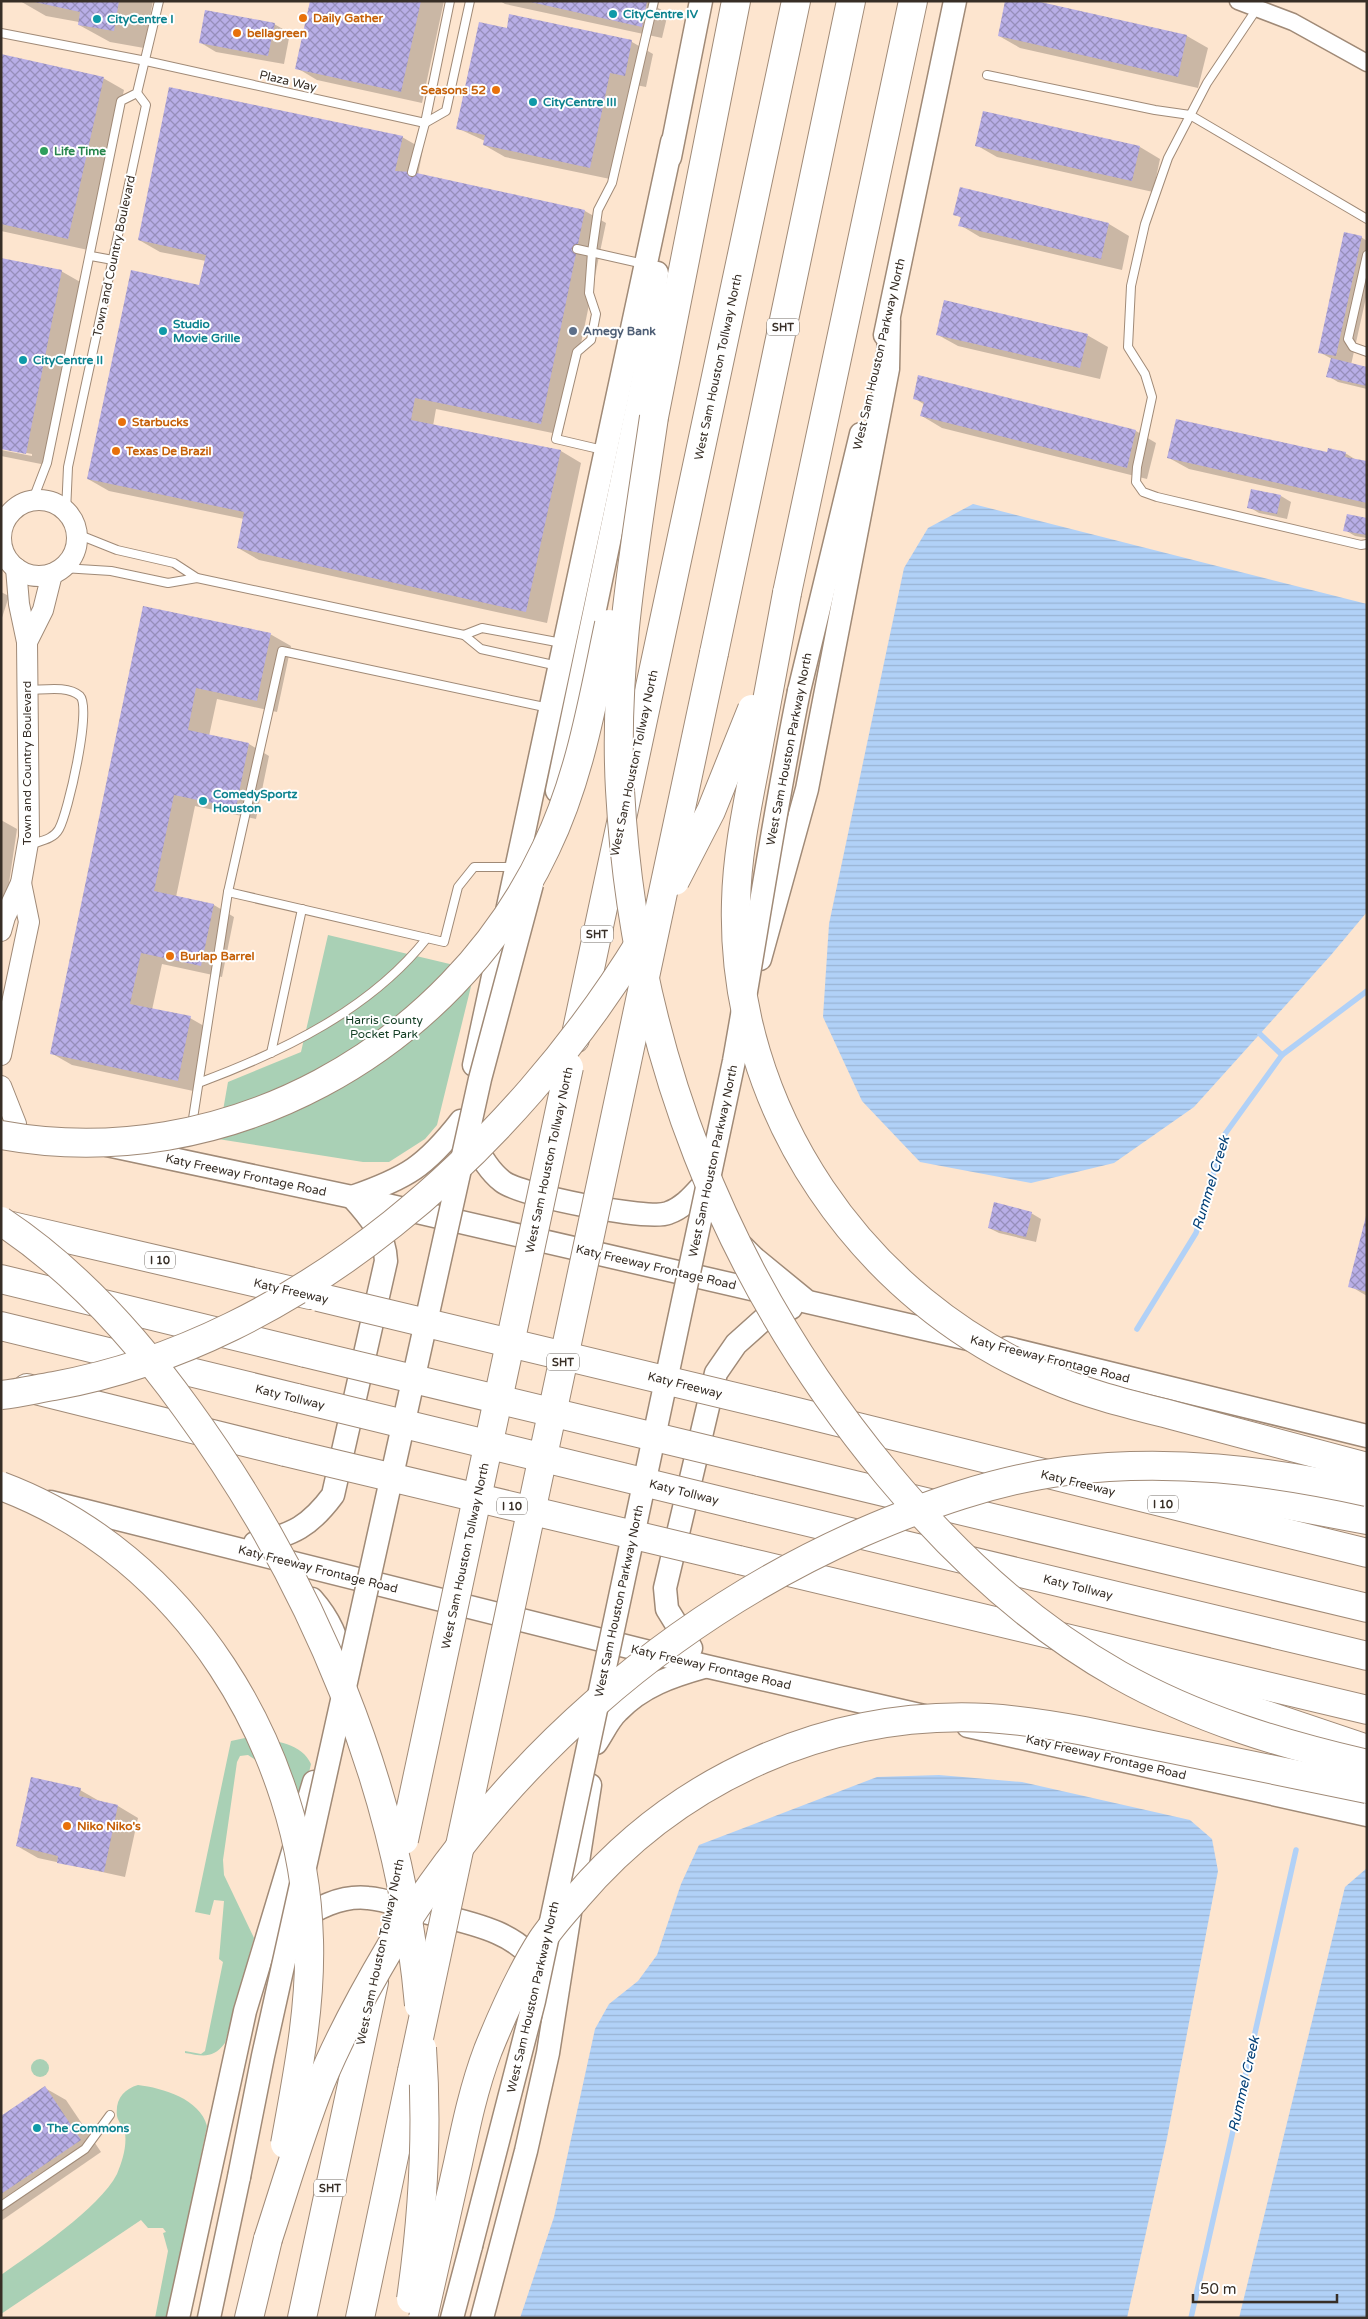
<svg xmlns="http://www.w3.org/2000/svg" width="1368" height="2319" font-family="'Varela Round',sans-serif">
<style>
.green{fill:#a9d0b5}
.water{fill:url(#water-rules)}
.shadow{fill:#0003}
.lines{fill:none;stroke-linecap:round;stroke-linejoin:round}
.stream{stroke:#b1d1f7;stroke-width:5.5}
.building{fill:url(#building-cross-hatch)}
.service-casing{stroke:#a08a77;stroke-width:10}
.minor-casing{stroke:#a08a77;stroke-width:19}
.tertiary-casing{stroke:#a08a77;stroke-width:22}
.secondary-casing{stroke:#a08a77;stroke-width:25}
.motorway-casing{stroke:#a08a77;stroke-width:30}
.service{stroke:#fff;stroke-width:8}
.minor{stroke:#fff;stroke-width:16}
.tertiary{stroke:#fff;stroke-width:20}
.secondary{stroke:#fff;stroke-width:22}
.motorway{stroke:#fff;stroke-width:28}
.secondary-bridge-casing{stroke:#a08a77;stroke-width:25;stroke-linecap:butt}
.motorway-bridge-casing{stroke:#a08a77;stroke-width:30;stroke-linecap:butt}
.secondary-bridge{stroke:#fff;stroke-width:22}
.motorway-bridge{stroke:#fff;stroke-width:28}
.culture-dot{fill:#0f9aa8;stroke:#fff;stroke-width:2}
.food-dot{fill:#e8710a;stroke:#fff;stroke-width:2}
.leisure-dot{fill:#2e9e5b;stroke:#fff;stroke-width:2}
.service-dot{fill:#5c6f8a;stroke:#fff;stroke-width:2}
.labels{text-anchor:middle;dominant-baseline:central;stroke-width:4;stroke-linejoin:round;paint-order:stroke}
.shield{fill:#fff;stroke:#736d67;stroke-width:1}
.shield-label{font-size:11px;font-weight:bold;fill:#372e26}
.culture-label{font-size:12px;font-weight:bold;fill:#0d838f;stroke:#fff;text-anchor:start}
.food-label{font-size:12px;font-weight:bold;fill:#c56008;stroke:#fff;text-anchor:start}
.street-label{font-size:12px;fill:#372e26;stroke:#fff}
.leisure-label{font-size:12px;font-weight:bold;fill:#27864d;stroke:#fff;text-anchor:start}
.service-label{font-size:12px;font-weight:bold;fill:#4e5e75;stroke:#fff;text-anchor:start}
.park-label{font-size:12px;fill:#133e24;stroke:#fff}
.water-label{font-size:14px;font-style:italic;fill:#034077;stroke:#fff}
</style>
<defs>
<pattern id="water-rules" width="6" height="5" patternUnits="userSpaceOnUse" patternTransform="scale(1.25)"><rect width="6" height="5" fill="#b1d1f7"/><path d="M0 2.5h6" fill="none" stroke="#99b4d4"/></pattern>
<pattern id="building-cross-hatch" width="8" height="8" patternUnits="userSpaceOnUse" patternTransform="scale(1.25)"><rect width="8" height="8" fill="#b8aee6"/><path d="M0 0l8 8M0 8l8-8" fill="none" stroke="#968eba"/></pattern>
</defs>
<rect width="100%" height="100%" fill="#fde5cf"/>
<g class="green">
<polygon points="328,935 475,970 437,1125 425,1139 389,1162 363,1162 218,1139 228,1082 301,1052"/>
<path d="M 245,1738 C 267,1739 301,1741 311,1764 L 296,1827 L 265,1766 L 248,1755 L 240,1756 L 237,1762 L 223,1860 L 224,1875 L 254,1938 L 225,2043 C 213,2059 203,2056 185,2053 L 185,2051 L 201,2054 L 205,2051 L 223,1962 L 219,1959 L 224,1901 L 214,1900 L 210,1915 L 195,1912 L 231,1741 Z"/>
<circle cx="40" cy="2068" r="9"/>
<path d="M 138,2085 C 163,2088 200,2099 207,2126 L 167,2318 L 155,2318 L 168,2251 L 163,2233 L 166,2232 L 163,2228 L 148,2228 L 141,2220 L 1,2314 L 1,2275 C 33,2252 99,2209 117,2174 C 122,2162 127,2147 125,2133 C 124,2127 118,2122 117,2116 C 115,2099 124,2089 138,2085 Z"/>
</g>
<g class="water">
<polygon points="973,504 1367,604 1367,912 1331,955 1194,1107 1114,1163 1031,1183 920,1162 862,1101 823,1017 829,924 904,568 928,528"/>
<polygon points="939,1775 1022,1782 1190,1820 1212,1839 1218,1871 1167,2138 1127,2318 520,2318 554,2217 595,2029 609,2004 638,1981 657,1955 681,1884 699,1845 877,1777"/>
<polygon points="1367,1868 1367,2318 1239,2318 1345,1887"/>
</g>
<g class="shadow">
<polygon points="20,1 153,1 144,48 110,42 79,25 79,22 46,16"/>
<polygon points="311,1 444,1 422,103 317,80 297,68"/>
<polygon points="500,1 659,1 658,8 668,13 662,38 505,4"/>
<polygon points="1031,1 1187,36 1208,48 1198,88 1020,48 999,36"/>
<polygon points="510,16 632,42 653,54 646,87 631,84 610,179 505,157 484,145 485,141 457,128 507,30"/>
<polygon points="274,24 290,33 284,64 216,52 201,43"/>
<polygon points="1,56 103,78 124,90 88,250 1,231"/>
<polygon points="984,112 1140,147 1160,159 1153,192 997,157 976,145"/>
<polygon points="402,137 423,149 418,175 585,211 606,223 562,435 436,409 433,426 561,451 581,463 547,623 259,560 238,548 244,519 109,491 88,479 200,286 206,261 160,252 139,240"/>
<polygon points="955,214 1109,224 1129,236 1122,270 980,237 960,225 961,218"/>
<polygon points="1361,237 1367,241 1367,293 1351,365 1367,368 1367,389 1338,382 1328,376 1332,359 1319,352"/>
<polygon points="61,271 82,283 46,465 1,456 1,450 32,456 32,454 1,448"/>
<polygon points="938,335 1087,335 1108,347 1100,379 958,346"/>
<polygon points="919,377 1136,431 1156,443 1147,479 942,428 922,416 925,405 914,398"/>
<polygon points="1345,453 1358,461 1367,463 1367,509 1189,469 1169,458"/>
<polygon points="1281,496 1291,502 1287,519 1259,513 1249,507"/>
<polygon points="1367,519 1367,538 1355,536 1345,530"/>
<polygon points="1,592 9,596 1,621"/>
<polygon points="144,608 270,634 291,646 277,712 217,699 209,736 249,744 269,756 256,819 195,806 176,897 214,905 234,917 222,977 162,964 152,1010 190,1018 211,1030 198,1092 72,1065 51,1053"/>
<polygon points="1,820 17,829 1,937"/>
<polygon points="1031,1213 1041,1219 1036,1242 999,1233 989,1228"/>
<polygon points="1367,1219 1367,1296 1350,1286"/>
<polygon points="80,1790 101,1802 118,1806 138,1818 125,1877 38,1858 17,1846"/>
<polygon points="45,2088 66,2100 101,2152 1,2221 1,2118"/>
</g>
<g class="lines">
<g class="stream">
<polyline points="1260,1034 1282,1055"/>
<polyline points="1137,1329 1196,1233 1225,1134 1282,1055 1367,991"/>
<polyline points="1191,2318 1296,1850"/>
</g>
</g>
<g class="building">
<polygon points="30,1 119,1 114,31 78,25 80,12"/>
<polygon points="310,1 421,1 401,92 295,69"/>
<polygon points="526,1 647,1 642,27"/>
<polygon points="1005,1 1036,1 1187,35 1178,77 998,36"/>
<polygon points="205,10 275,23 268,56 199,43"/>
<polygon points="509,14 632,40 625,76 610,73 590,168 483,145 485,135 456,129 479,22 507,28"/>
<polygon points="1,54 104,77 68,239 1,224"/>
<polygon points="169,87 403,136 395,171 412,172 585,210 541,424 415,398 411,420 561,450 526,612 237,548 244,512 87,479 131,270 199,285 206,255 138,240"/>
<polygon points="983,111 1140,146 1132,181 975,146"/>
<polygon points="960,187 1109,223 1101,259 958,226 961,217 953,215"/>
<polygon points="1344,232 1362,236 1336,356 1318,353"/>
<polygon points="1,258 62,270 26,454 1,449"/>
<polygon points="944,300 1088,334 1080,368 936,335"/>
<polygon points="1331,358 1367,367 1367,386 1326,377"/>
<polygon points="918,375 1136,430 1127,468 920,416 924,402 913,399"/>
<polygon points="1176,419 1327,452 1328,448 1346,452 1345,457 1367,461 1367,503 1167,458"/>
<polygon points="1251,489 1281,495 1277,514 1247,508"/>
<polygon points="1347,514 1367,518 1367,535 1343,531"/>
<polygon points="143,606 271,633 257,701 196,688 188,730 249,743 236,808 174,795 154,891 214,904 201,966 141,953 130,1004 191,1016 178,1081 50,1054"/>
<polygon points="994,1202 1032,1212 1026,1237 988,1228"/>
<polygon points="1366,1216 1367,1216 1367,1292 1348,1287"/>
<polygon points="31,1777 81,1788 79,1796 118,1805 104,1872 57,1863 58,1856 16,1846"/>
<polygon points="45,2086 81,2140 1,2194 1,2116"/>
</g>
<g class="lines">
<g class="service-casing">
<g id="service">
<polyline points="1258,7 1207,83 1168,158 1145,224 1131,286 1128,347 1145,374 1152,397 1137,467 1136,482 1143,492 1157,497 1361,545 1367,544"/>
<polyline points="1,33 146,61 425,123"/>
<polyline points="987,75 1155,110 1190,115 1367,219"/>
<polyline points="425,123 446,111 470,1"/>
<polyline points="412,172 425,123 450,1"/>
<polyline points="577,249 644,264"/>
<polyline points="1367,255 1348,339 1353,347 1367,352"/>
<polyline points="91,256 113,260"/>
<polyline points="603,450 556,439 577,352 591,340 596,314 589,293 592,252 598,210 612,183 654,1"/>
<polyline points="32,502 47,463 121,101 137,93 159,1"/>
<polyline points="66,512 68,467 146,105 137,93"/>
<polyline points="63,568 111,571 168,583 197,578 174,563 117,550 77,534"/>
<polyline points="197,578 464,635"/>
<polyline points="558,666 481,649 464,635 482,628 562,643"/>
<path d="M 28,690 C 43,690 68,685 80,696 C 92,708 68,813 59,829 C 53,840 39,841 29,845"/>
<polyline points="228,892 444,942 458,887 474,867 514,867"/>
<polyline points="271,1053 302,909"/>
<path d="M 201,1082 C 284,1051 371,1009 427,938"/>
<polyline points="192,1125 228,892 282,651 549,708"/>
<polyline points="1,2206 85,2149 110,2115"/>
</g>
</g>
<g class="minor-casing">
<polyline id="minor" points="1238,1 1293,22 1367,63"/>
</g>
<g class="tertiary-casing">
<g id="tertiary">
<circle cx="39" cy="538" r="38"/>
<polyline points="27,642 43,610 52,574"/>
<polyline points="1,931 5,917 21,883 29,837 27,642 19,604 16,568"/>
<polyline points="1,1055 29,922 21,883"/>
<polyline points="1,1086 16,1124"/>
</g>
</g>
<g class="secondary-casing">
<g id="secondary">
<polyline points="670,157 701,1"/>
<polyline points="885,335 955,1"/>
<polyline points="799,691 861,434"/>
<polyline points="557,791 644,374 657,273"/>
<polyline points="760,959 807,789 888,369 889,321"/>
<polyline points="474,1065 672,142"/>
<path d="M 469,1135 C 479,1152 487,1169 502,1181 C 518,1195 649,1221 668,1213 C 683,1208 693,1196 703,1185 L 711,1200"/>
<polyline points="107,1145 352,1197 973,1340"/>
<path d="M 352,1197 C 407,1178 426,1166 461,1121"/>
<polyline points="743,1247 754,1258 804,1299"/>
<polyline points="1007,1348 1367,1436"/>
<polyline points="50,1502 705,1666 924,1716"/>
<path d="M 255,1543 C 293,1535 310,1526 333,1495 L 386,1261 C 385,1234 369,1216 352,1197"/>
<path d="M 312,1599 C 328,1617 339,1640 342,1664"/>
<polyline points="691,1648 667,1609 665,1588 716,1373 736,1344 765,1318 791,1308"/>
<polyline points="968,1726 1367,1815"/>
<path d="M 596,1743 C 603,1733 609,1719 618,1711 C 642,1686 672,1676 704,1667"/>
<path d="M 293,1923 C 316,1909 340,1895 368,1898 C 384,1899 401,1906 417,1910 C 455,1920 524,1929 539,1971"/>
<polyline points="178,2318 245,2011 314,1782"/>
<polyline points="209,2318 239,2177"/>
<polyline points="452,2318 471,2246"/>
<polyline points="482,2318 526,2151 548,2053 590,1785"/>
</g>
</g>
<g class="motorway-casing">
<g id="motorway">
<polyline points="654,417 736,1"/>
<polyline points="787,593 913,1"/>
<polyline points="714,653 851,1"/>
<polyline points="575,1039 796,1"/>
<polyline points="3,1224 310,1295"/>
<polyline points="1,1279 305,1353"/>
<polyline points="1,1326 297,1398"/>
<polyline points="27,1388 285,1452"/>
<polyline points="773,1406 1367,1553"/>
<polyline points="759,1462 1367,1608"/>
<polyline points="1131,1479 1234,1495 1367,1520"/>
<polyline points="750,1508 1367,1656"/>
<polyline points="739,1560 1367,1710"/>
<polyline points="1132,1670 1367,1749"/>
<polyline points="249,2318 268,2239"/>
<polyline points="302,2318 374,1982"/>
<polyline points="360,2318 412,2071"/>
</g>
</g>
<use href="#service" class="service"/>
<use href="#minor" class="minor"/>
<use href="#tertiary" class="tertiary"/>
<use href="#secondary" class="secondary"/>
<use href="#motorway" class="motorway"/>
<g class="secondary-bridge-casing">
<g id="secondary-bridge">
<polyline points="239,2177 263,2056 480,1079 532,884"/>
<path d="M 471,2246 L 534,2001 L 734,1061 C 756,938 774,813 799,691"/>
</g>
</g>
<g class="motorway-bridge-casing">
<g id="motorway-bridge">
<path d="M 654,417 C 636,541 613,664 620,790 C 634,1047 724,1278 888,1475 C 954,1554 1030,1625 1119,1675 C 1197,1719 1281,1744 1367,1764"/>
<path d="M 787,593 C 777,649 766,704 756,760 C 747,807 737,854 736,902 C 730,1109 863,1302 1053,1379 C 1093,1396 1137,1406 1179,1417 C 1241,1434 1304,1450 1367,1467"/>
<polyline points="675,881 711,811 752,709"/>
<path d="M 1,1135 C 223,1176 451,1051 546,848 C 580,778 593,699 609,624"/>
<path d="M 1,1221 C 75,1270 136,1338 187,1409 C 314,1583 400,1790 419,2005"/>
<polyline points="318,1297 773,1406"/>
<polyline points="305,1353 759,1462"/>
<path d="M 1,1395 C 19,1393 36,1389 54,1386 C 300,1341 515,1147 642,939"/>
<polyline points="297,1398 750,1508"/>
<polyline points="285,1452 739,1560"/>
<path d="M 1,1486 C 185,1555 304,1748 309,1940 C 311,2009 297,2077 285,2144"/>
<polyline points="404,1840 569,1067"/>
<polyline points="412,2071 714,653"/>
<path d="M 268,2239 C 285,2187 300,2135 320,2084 C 339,2037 365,1990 391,1946 C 503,1764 665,1620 861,1533 C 926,1505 995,1480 1066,1471 C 1168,1458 1267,1470 1367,1492"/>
<path d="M 411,2299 C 423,2215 428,2132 422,2048"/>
<path d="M 423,2318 C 435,2266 446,2215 458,2163 C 466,2125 474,2087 488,2050 C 503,2013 520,1974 542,1940 C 552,1925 565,1911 577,1897 C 679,1777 830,1710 988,1718 C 1020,1720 1052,1725 1084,1731 L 1367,1789"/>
</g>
</g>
<use href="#secondary-bridge" class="secondary-bridge"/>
<use href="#motorway-bridge" class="motorway-bridge"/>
</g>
<g class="culture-dot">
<circle cx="613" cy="14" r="5"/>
<circle cx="97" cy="19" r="5"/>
<circle cx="533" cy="102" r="5"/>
<circle cx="163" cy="331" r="5"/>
<circle cx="23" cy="360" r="5"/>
<circle cx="203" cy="801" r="5"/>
<circle cx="37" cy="2128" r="5"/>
</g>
<g class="food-dot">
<circle cx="303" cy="18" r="5"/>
<circle cx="237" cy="33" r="5"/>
<circle cx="496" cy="90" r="5"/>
<circle cx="122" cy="422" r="5"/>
<circle cx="116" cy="451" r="5"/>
<circle cx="170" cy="956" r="5"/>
<circle cx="67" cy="1826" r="5"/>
</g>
<circle class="leisure-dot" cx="44" cy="151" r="5"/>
<circle class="service-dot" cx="573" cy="331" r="5"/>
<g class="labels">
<g class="shield">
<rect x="767" y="318.5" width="32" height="17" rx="4"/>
<rect x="581" y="925.5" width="32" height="17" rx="4"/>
<rect x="145" y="1251.5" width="30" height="17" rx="4"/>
<rect x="547" y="1353.5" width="32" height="17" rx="4"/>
<rect x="1148" y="1495.5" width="30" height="17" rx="4"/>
<rect x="497" y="1497.5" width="30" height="17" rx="4"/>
<rect x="314" y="2179.5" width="32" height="17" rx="4"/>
</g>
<g class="shield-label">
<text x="783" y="327">SHT</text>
<text x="597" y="934">SHT</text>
<text x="160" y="1260">I 10</text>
<text x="563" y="1362">SHT</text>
<text x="1163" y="1504">I 10</text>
<text x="512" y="1506">I 10</text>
<text x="330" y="2188">SHT</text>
</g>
<g class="culture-label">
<text x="623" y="14">CityCentre IV</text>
<text x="107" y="19">CityCentre I</text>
<text x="543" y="102">CityCentre III</text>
<text x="173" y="324">Studio<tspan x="173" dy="14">Movie Grille</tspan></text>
<text x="33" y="360">CityCentre II</text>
<text x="213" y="794">ComedySportz<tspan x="213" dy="14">Houston</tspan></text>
<text x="47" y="2128">The Commons</text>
</g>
<g class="food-label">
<text x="313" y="18">Daily Gather</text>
<text x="247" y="33">bellagreen</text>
<text x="486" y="90" text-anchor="end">Seasons 52</text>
<text x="132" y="422">Starbucks</text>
<text x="126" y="451">Texas De Brazil</text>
<text x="180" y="956">Burlap Barrel</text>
<text x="77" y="1826">Niko Niko's</text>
</g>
<g class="street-label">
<text transform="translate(288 81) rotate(13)">Plaza Way</text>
<text transform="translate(114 256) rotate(-78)">Town and Country Boulevard</text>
<text transform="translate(879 354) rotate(-77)">West Sam Houston Parkway North</text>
<text transform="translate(718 367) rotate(-78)">West Sam Houston Tollway North</text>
<text transform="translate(789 749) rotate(-79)">West Sam Houston Parkway North</text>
<text transform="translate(27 763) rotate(-90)">Town and Country Boulevard</text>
<text transform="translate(634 763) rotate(-78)">West Sam Houston Tollway North</text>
<text transform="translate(549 1160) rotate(-78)">West Sam Houston Tollway North</text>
<text transform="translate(713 1161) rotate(-78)">West Sam Houston Parkway North</text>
<text transform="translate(246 1175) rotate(12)">Katy Freeway Frontage Road</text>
<text transform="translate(656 1267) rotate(13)">Katy Freeway Frontage Road</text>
<text transform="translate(291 1291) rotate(13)">Katy Freeway</text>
<text transform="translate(1050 1359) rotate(14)">Katy Freeway Frontage Road</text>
<text transform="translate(685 1385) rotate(14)">Katy Freeway</text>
<text transform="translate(290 1397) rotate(14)">Katy Tollway</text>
<text transform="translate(1078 1483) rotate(14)">Katy Freeway</text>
<text transform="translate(684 1492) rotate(14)">Katy Tollway</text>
<text transform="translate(465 1556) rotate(-78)">West Sam Houston Tollway North</text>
<text transform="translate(318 1569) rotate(14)">Katy Freeway Frontage Road</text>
<text transform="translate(1078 1587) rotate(14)">Katy Tollway</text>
<text transform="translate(619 1601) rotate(-78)">West Sam Houston Parkway North</text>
<text transform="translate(711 1667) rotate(13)">Katy Freeway Frontage Road</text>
<text transform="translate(1106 1757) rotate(13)">Katy Freeway Frontage Road</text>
<text transform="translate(380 1952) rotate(-78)">West Sam Houston Tollway North</text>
<text transform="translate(533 1997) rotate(-77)">West Sam Houston Parkway North</text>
</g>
<g class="leisure-label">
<text x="54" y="151">Life Time</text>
</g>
<g class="service-label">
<text x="583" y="331">Amegy Bank</text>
</g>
<g class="park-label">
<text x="384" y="1020">Harris County<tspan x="384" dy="14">Pocket Park</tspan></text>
</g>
<g class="water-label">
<text transform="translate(1211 1183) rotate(-73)">Rummel Creek</text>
<text transform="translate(1244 2084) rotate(-77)">Rummel Creek</text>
</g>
</g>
<rect width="1368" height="2319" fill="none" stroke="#372e26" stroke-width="5"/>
<path d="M1193 2294v8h144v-8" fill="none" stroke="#372e26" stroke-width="2.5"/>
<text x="1200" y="2294" font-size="15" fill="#372e26" stroke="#ffffff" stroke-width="4" paint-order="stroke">50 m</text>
</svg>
